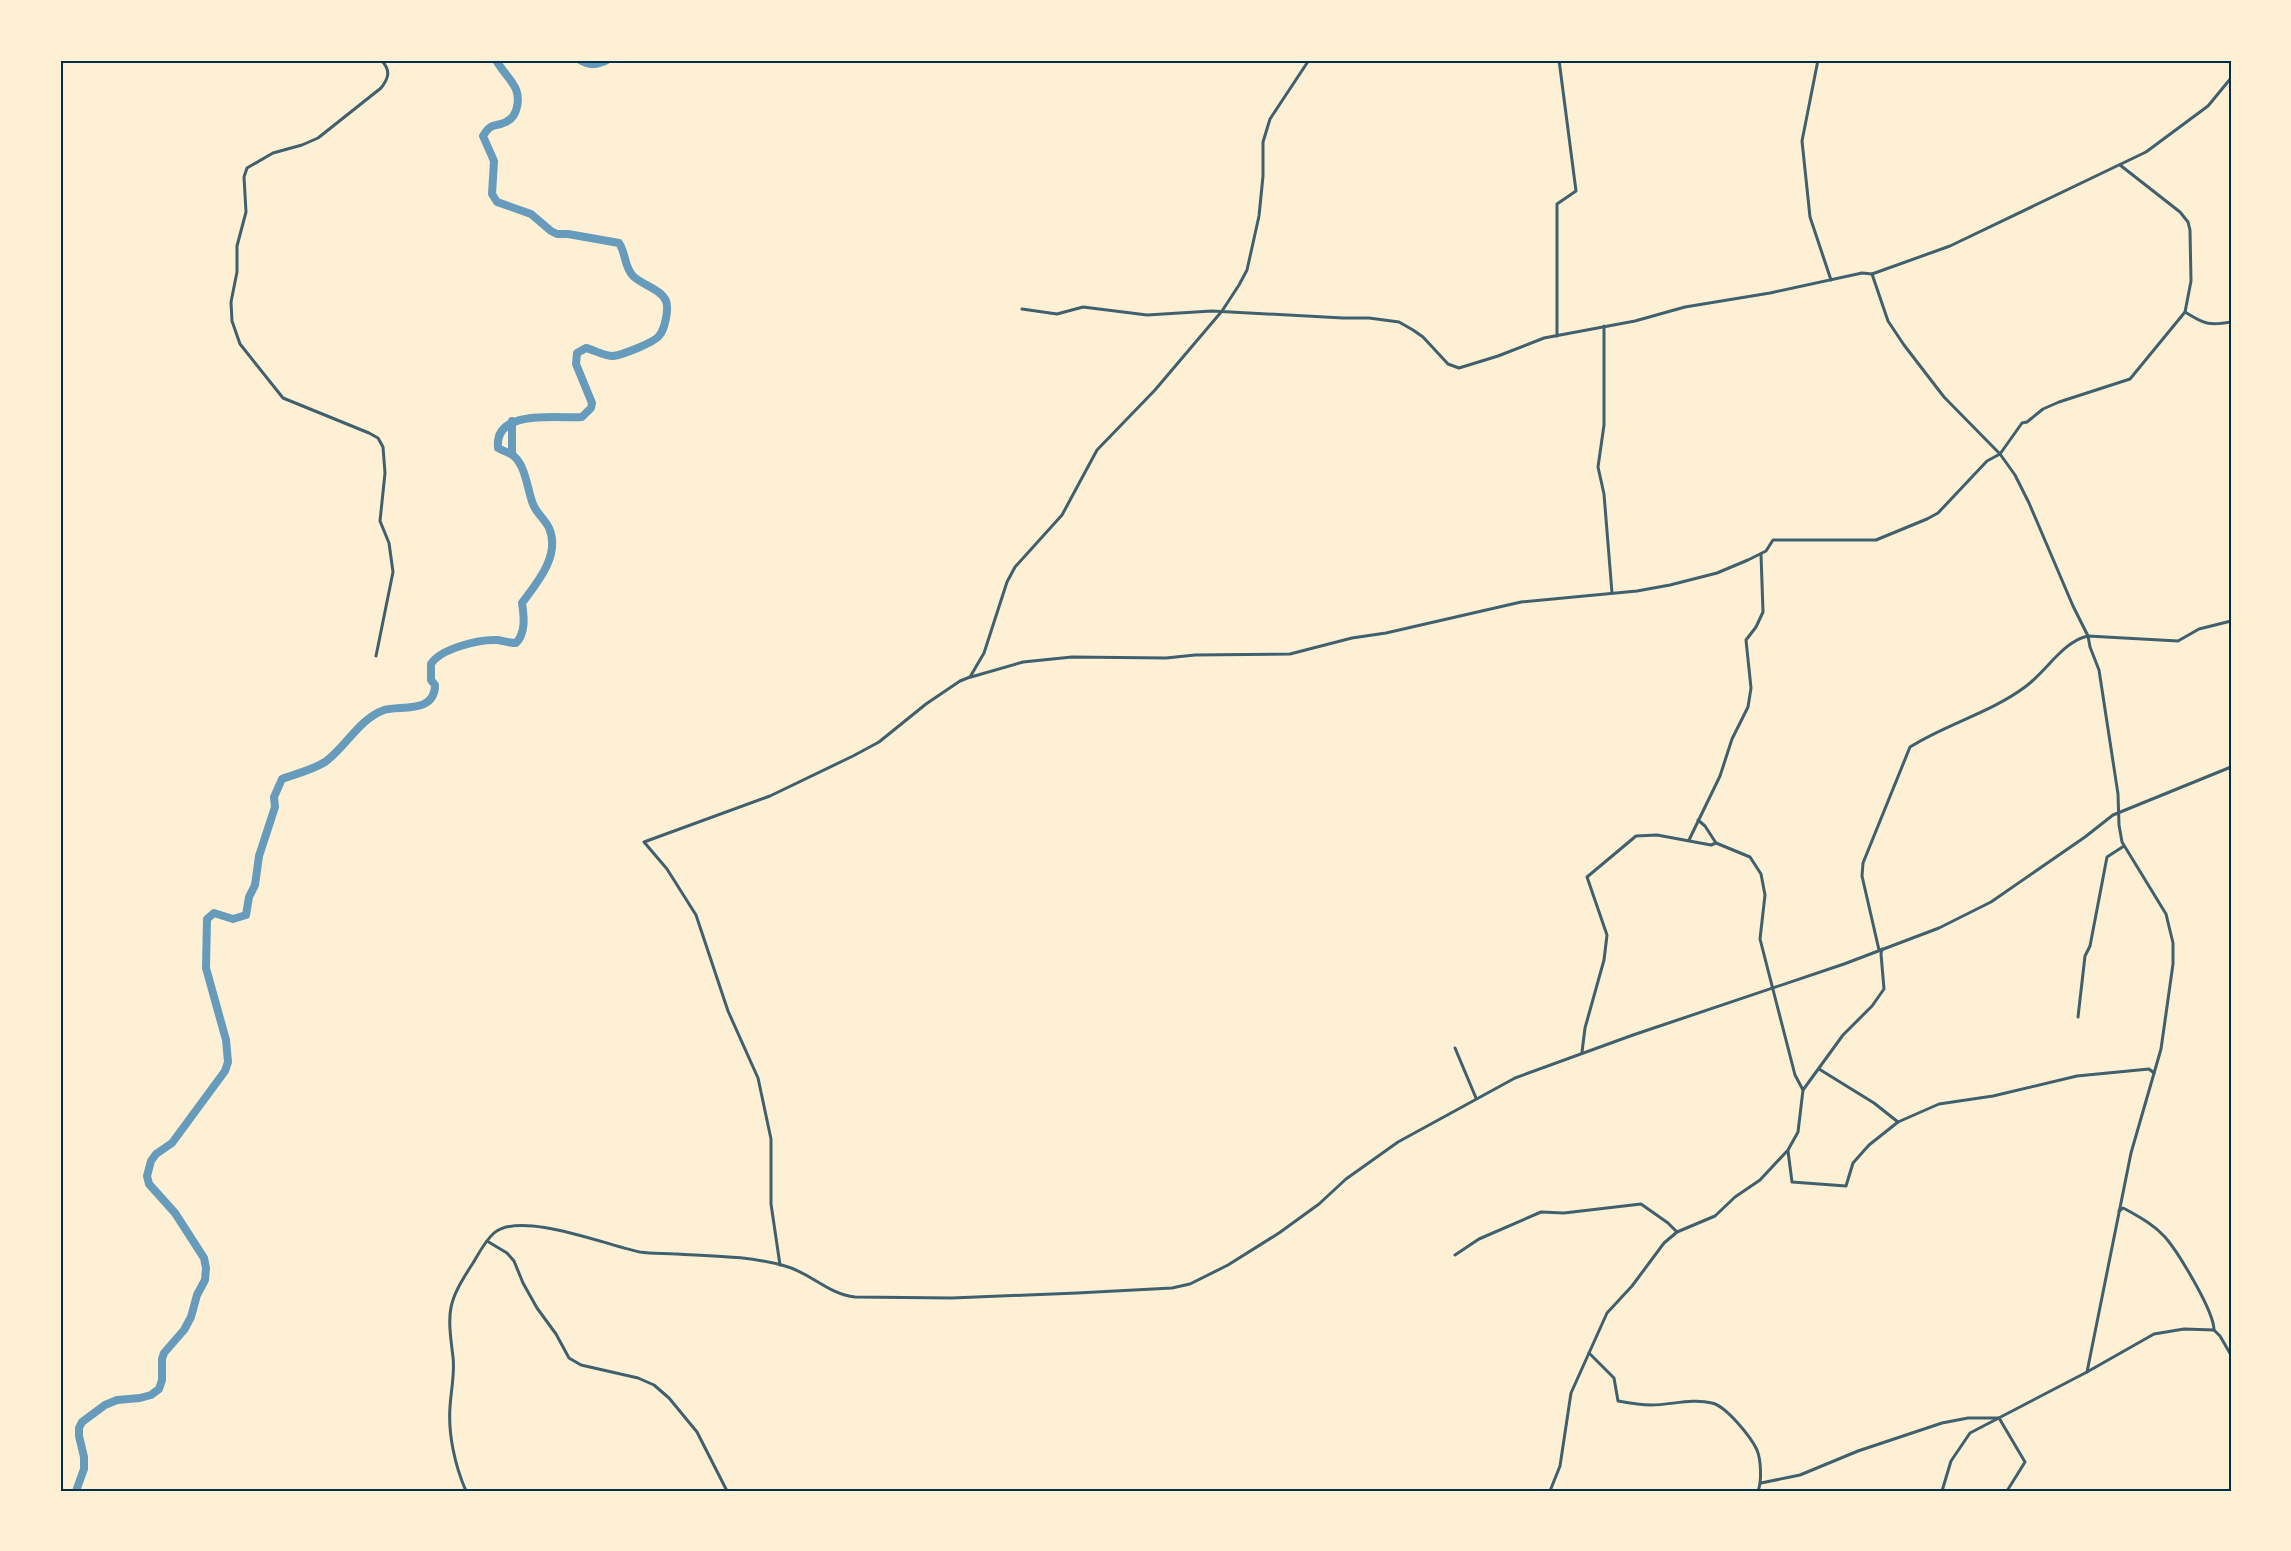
<svg xmlns="http://www.w3.org/2000/svg" width="2291" height="1551" font-family="'Asap Condensed',sans-serif">
<style>
.lines{fill:none;stroke-linecap:round;stroke-linejoin:round}
.river{stroke:#669bbc;stroke-width:8}
.minor{stroke:#3f606c;stroke-width:3}
.neatline{fill:none;stroke:#003049;stroke-width:2}
</style>
<rect width="100%" height="100%" fill="#fdf0d5"/>
<g class="lines">
<g class="river">
<path d="M 580,60 C 589,66 596,65 607,60"/>
<polyline points="512,421 512,454"/>
<path d="M 76,1491 L 84,1469 L 84,1457 L 79,1436 L 79,1428 L 82,1422 L 105,1405 L 117,1400 L 140,1398 L 151,1395 L 159,1389 L 162,1380 L 162,1359 L 164,1353 L 184,1330 L 191,1317 L 197,1295 L 205,1280 L 206,1268 L 204,1258 L 175,1213 L 149,1184 L 147,1176 L 151,1161 L 156,1154 L 172,1143 L 225,1071 L 228,1062 L 226,1040 L 206,968 L 207,919 L 214,913 L 233,919 L 246,915 L 249,897 L 255,885 L 259,856 L 275,807 L 274,797 L 282,779 C 295,774 312,770 325,762 C 345,748 359,719 384,710 C 400,705 435,714 435,685 L 431,680 L 431,664 C 440,649 479,639 497,640 C 504,641 510,643 516,643 C 526,633 524,616 522,603 C 537,583 561,555 549,528 C 545,519 536,513 533,504 C 527,490 526,463 511,454 C 506,452 502,450 498,448 C 494,408 557,419 582,417 L 591,408 L 592,403 L 576,364 L 577,353 L 586,348 C 595,350 603,356 613,356 C 622,355 653,343 659,336 C 665,329 669,309 666,301 C 661,289 642,285 633,276 C 624,267 626,253 619,243 L 568,234 L 557,234 L 551,231 L 531,214 L 497,202 L 492,194 L 494,161 L 483,136 C 492,121 494,128 506,122 C 519,116 521,95 513,84 C 508,76 501,69 496,60"/>
</g>
<g class="minor">
<polyline points="1818,60 1802,141 1810,217 1831,280"/>
<polyline points="1022,309 1057,314 1083,307 1147,315 1212,311 1343,318 1369,318 1399,322 1413,330 1423,337 1448,364 1459,368 1498,356 1544,338 1635,321 1685,307 1770,293 1862,273 1872,274"/>
<path d="M 2185,312 C 2204,324 2209,326 2231,322"/>
<polyline points="1604,326 1604,425 1598,467 1604,494 1612,593"/>
<polyline points="1557,336 1557,204 1576,191 1559,60"/>
<path d="M 376,656 L 393,572 L 389,543 L 380,521 L 385,473 L 383,447 L 378,438 L 369,433 L 283,398 L 240,344 L 232,321 L 231,302 L 237,272 L 237,246 L 246,212 L 244,177 L 247,168 L 273,153 L 302,145 L 318,138 L 381,88 C 389,78 391,70 381,60"/>
<polyline points="971,677 1023,662 1072,657 1166,658 1195,655 1290,654 1352,638 1386,633 1521,602 1637,591 1670,585 1717,573 1748,560 1766,551 1773,540 1876,540 1927,519 1938,513 1987,461 2000,454 2022,423 2027,422 2043,409 2059,402 2130,379 2185,312 2191,281 2190,230 2188,222 2180,212 2120,165"/>
<polyline points="1698,820 1705,826 1716,843"/>
<polyline points="1689,840 1720,776 1732,739 1748,707 1751,688 1746,640 1756,627 1763,612 1761,554"/>
<path d="M 1879,950 L 1862,876 L 1863,863 L 1910,747 C 1946,724 1990,713 2025,687 C 2046,672 2063,641 2088,636 L 2178,641 L 2199,629 L 2231,621"/>
<polyline points="2078,1017 2085,956 2090,946 2107,857 2124,846"/>
<polyline points="1455,1048 1476,1098"/>
<polyline points="1582,1052 1585,1028 1604,960 1607,935 1587,877 1636,836 1657,835 1711,845 1716,843 1750,857 1761,874 1765,895 1760,939 1795,1075 1803,1090"/>
<polyline points="1819,1069 1874,1103 1898,1122"/>
<polyline points="1788,1151 1792,1182 1846,1186 1853,1163 1869,1145 1898,1122 1939,1104 1993,1096 2077,1076 2149,1069 2154,1073"/>
<path d="M 2119,1211 L 2123,1208 L 2127,1210 C 2141,1218 2154,1225 2165,1237 C 2178,1252 2214,1311 2214,1330"/>
<polyline points="487,1241 507,1253 514,1261 523,1283 537,1308 556,1334 569,1358 581,1365 638,1378 654,1385 669,1398 697,1432 727,1491"/>
<polyline points="1455,1255 1479,1239 1541,1212 1564,1213 1641,1204 1668,1223 1677,1232"/>
<polyline points="780,1265 771,1204 771,1139 758,1078 728,1011 696,915 667,869 644,842 770,796 853,756 879,742 926,704 960,681 970,677 984,653 1007,582 1015,567 1062,515 1097,450 1155,390 1222,311 1239,285 1247,270 1259,216 1263,176 1263,142 1270,119 1309,60"/>
<path d="M 1589,1353 L 1614,1378 L 1618,1401 C 1629,1403 1640,1405 1651,1405 C 1671,1405 1692,1398 1712,1403 C 1726,1406 1751,1437 1757,1450 C 1761,1460 1762,1481 1758,1491"/>
<polyline points="2087,1372 2131,1153 2161,1049 2173,964 2173,943 2166,914 2122,842 2119,825 2118,794 2099,670 2090,647 2088,636 2073,606 2029,503 2015,475 2000,454 1944,397 1904,345 1888,321 1872,274 1950,246 2146,152 2208,106 2231,78"/>
<polyline points="1761,1483 1800,1475 1858,1451 1942,1423 1968,1418 1999,1418 2025,1462 2007,1491"/>
<path d="M 466,1491 C 455,1466 448,1434 450,1407 C 451,1390 455,1373 453,1357 C 447,1310 447,1303 473,1263 C 479,1253 485,1241 494,1233 C 521,1210 609,1246 640,1252 C 652,1254 664,1253 677,1254 C 713,1256 750,1256 785,1266 C 811,1273 828,1294 855,1297 L 952,1298 L 1077,1293 L 1172,1288 L 1190,1284 L 1228,1265 L 1279,1233 L 1319,1204 L 1346,1179 L 1398,1142 L 1515,1078 L 1633,1035 L 1844,964 L 1939,928 L 1991,902 L 2085,837 L 2113,815 L 2231,767"/>
<polyline points="1550,1491 1560,1466 1571,1393 1607,1313 1632,1286 1664,1243 1677,1232 1715,1216 1735,1197 1760,1180 1788,1150 1798,1132 1803,1090 1843,1035 1872,1006 1884,989 1881,954 1882,949"/>
<polyline points="1942,1491 1951,1461 1970,1433 2087,1372 2154,1334 2184,1329 2214,1330 2220,1336 2231,1355"/>
</g>
</g>
<rect width="2291" height="1551" fill="none" stroke="#fdf0d5" stroke-width="123"/>
<rect x="62" y="62" width="2168" height="1428" class="neatline"/>
</svg>
